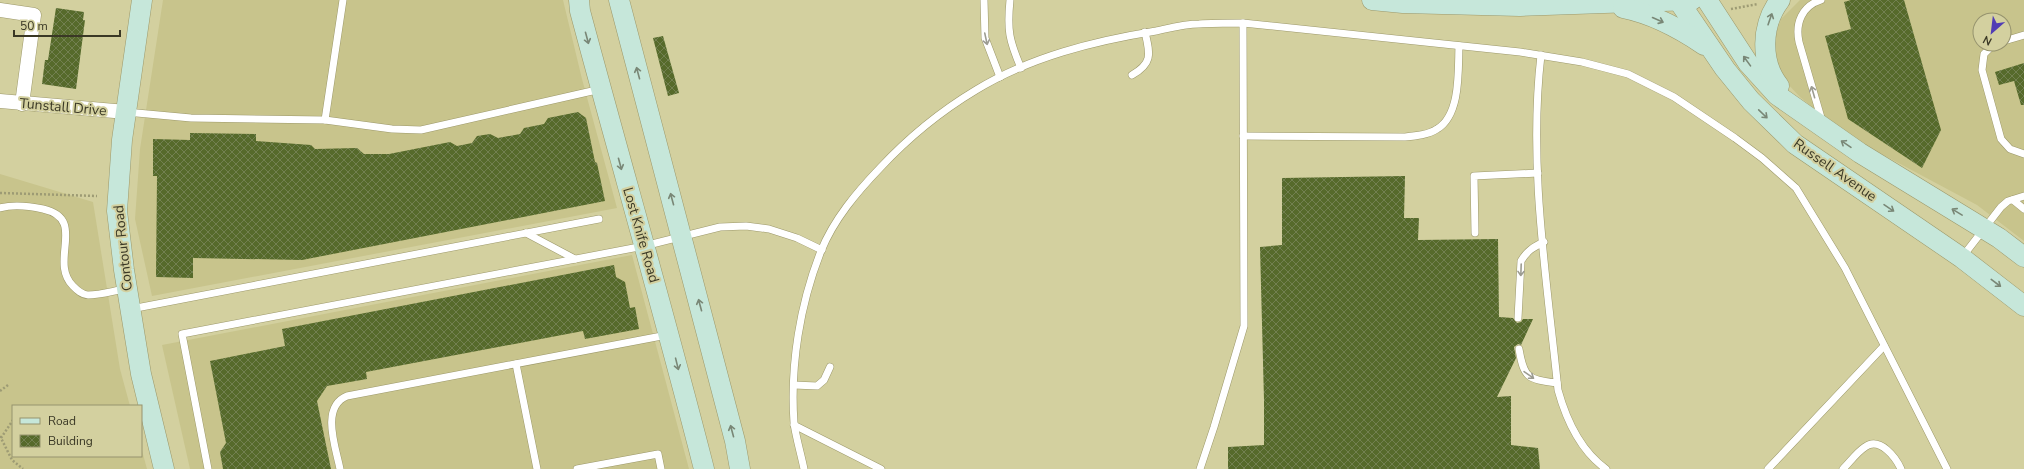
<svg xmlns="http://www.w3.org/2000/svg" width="2024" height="469" font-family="'Nunito Sans',sans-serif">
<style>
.built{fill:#c8c48c;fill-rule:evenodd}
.building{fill:url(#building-cross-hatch)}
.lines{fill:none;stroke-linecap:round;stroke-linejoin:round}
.lane-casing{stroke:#9c986a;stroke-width:8}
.street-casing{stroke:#9c986a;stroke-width:15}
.secondary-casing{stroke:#9c986a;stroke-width:21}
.path{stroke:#9d9b74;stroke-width:2.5;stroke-dasharray:2 2;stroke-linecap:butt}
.lane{stroke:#fff;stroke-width:7}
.street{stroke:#fff;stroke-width:14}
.secondary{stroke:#c6e7da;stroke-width:20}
.oneway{stroke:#798776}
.oneway2{stroke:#9c9c92}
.labels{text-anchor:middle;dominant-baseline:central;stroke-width:4;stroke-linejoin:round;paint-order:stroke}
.street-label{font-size:14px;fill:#3a3825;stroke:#d3d09f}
</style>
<defs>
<pattern id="building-cross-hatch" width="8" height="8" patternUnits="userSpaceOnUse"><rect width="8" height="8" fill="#566a2b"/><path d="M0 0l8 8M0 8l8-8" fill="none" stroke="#728050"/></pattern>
</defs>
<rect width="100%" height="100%" fill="#d3d09f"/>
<g class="built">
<polygon points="163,0 563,0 582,79 617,208 152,296 135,219 140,149"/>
<path d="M 1800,0 L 2024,0 L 2024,241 L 1977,205 L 1846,135 L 1800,97 L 1786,82 L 1777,65 L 1774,50 L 1776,33 L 1781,19 ZM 1980,20 L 2004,20 L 2004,44 L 1980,44 Z"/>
<polygon points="0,174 93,202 120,369 130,406 13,406 13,456 141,456 141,447 147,469 0,469"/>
<polygon points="632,255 689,469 190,469 162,345"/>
</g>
<g class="building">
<polygon points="1851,0 1904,0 1941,130 1922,168 1848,119 1825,36 1851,29 1844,2"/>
<polygon points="56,8 84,12 83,20 85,20 76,89 42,84 45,60 48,60"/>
<polygon points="663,36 679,93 668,96 653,38"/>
<polygon points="2024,63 2024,105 2021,105 2014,81 1999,85 1995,72"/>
<polygon points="578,112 586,118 595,162 597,163 605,201 302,260 193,258 193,278 156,277 157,176 153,176 153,139 190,140 190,133 256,134 256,141 311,145 315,149 357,148 364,154 389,154 450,142 457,146 472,143 477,136 490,134 498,138 520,134 524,128 544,124 548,118"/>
<polygon points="1405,176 1404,218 1419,218 1418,240 1498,239 1499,317 1513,318 1517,323 1521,322 1523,319 1533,319 1521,345 1518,344 1514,347 1516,358 1497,397 1511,396 1511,445 1538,448 1540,469 1228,469 1228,447 1264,445 1264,400 1260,247 1282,245 1282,178"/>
<polygon points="614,265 616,277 625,282 630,308 635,307 639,329 585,339 583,331 366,372 367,379 327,386 317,401 331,469 223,469 220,452 226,443 210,361 285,346 282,329"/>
</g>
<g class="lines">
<g class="lane-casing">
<g id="lane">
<polyline points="984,0 985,38 1000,77"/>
<path d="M 1010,0 C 1007,30 1009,40 1021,68"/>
<path d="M 1821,0 C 1802,6 1795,23 1799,42 L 1822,121"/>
<polyline points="2004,41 2024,35"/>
<polyline points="1994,44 1984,54 1982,70 2001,139 2010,149 2024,154"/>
<path d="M 1541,55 C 1528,166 1547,280 1558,390 C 1566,419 1581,451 1606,469"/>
<path d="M 1132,75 C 1153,63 1150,54 1145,32"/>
<polyline points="126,112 191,118 325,120 392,129 421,130 601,89"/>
<polyline points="325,120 343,0"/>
<path d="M 1243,136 L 1404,137 C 1415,136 1428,135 1437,129 C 1461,115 1458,70 1459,46"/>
<polyline points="2013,200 2024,209"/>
<path d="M 0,208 C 14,204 29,206 43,209 C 88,219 48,261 73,286 C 77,290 82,295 88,295 C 100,295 113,291 125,289"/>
<polyline points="526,233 575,259"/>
<polyline points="1475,233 1474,176 1538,173"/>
<polyline points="1963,256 2001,207 2008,201 2024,196"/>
<polyline points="131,309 599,219"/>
<path d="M 1518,318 L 1521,261 C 1527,251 1533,247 1544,242"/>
<path d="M 1519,349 C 1524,379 1528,379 1557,383"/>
<polyline points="516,364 537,469"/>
<polyline points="794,385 817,386 824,380 830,367"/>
<polyline points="794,425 881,469"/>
<polyline points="208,469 182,334 644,246 720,227 746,226 769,229 797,238 822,250"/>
<path d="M 340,469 C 336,448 320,407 347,396 L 667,335"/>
<polyline points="577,469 658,454 661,469"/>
<path d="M 804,469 C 801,454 796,438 794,423 C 790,365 800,304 821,251 C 834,219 857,192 880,168 C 908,138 941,111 976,90 C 1030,57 1094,41 1156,31 C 1170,28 1185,24 1199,24 C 1213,23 1228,23 1243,23 L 1520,52 L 1582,62 L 1628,74 L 1674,97 L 1735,138 L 1762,158 L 1796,188 L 1845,268 L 1947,469"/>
<polyline points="1200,469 1214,427 1244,326 1243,23"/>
<polyline points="1768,469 1884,346"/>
<path d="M 1843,469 C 1850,462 1857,452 1865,447 C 1880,436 1896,458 1901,469"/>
</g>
</g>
<g class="street-casing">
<g id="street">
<polyline points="0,10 34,15 22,104"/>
<polyline points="0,101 126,112"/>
</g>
</g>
<g class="secondary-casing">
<g id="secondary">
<polyline points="142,0 122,140 117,211 124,270 141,374 164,469"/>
<path d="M 579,0 L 580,11 C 621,164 665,316 704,469"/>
<polyline points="619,0 735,441 740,469"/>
<polyline points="1372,0 1403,3 1520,6 1692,0"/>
<polyline points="1678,0 1725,69 1751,101 1795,144 1962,258 2024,306"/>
<polyline points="1707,0 1748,63 1777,95 1860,153 1999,238 2024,257"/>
<path d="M 1623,8 C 1653,14 1679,28 1704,45"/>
<path d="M 1779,86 C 1760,62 1761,25 1780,0"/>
</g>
</g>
<g class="path">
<polyline points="1731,9 1758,4"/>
<polyline points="0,193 97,196"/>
<polyline points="0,391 8,385"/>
<polyline points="0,436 12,460 23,469"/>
<polyline points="1,438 13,420"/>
</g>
<use href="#lane" class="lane"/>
<use href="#street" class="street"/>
<use href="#secondary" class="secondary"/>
</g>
<defs><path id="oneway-shaft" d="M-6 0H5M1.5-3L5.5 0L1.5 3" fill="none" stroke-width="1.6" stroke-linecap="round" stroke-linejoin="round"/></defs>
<g class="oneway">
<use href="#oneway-shaft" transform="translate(1770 19) rotate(-71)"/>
<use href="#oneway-shaft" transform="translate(1658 20) rotate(24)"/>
<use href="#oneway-shaft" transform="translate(587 38) rotate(75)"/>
<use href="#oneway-shaft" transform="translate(1747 61) rotate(-126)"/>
<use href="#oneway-shaft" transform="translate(638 73) rotate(-105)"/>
<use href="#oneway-shaft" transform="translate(1763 114) rotate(44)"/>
<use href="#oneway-shaft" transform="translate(1846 144) rotate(-146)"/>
<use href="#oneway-shaft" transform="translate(620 164) rotate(75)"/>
<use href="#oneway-shaft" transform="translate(672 199) rotate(-105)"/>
<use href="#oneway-shaft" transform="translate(1889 208) rotate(34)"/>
<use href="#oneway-shaft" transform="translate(1957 212) rotate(-149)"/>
<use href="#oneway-shaft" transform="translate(1996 283) rotate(37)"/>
<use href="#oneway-shaft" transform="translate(700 305) rotate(-105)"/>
<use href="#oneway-shaft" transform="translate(677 364) rotate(76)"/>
<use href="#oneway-shaft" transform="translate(732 431) rotate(-105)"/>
</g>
<g class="oneway2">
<use href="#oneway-shaft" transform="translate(986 39) rotate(78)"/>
<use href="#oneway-shaft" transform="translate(1813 92) rotate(-106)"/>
<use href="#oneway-shaft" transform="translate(1521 270) rotate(92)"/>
<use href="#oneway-shaft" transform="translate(1529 375) rotate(35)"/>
</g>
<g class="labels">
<g class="street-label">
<text transform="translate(63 107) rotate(5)">Tunstall Drive</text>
<text transform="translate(1835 170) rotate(35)">Russell Avenue</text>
<text transform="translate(641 235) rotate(74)">Lost Knife Road</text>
<text transform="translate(123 248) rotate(-96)">Contour Road</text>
</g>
</g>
<rect x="12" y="405" width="130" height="52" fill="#d3d09f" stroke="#96936e"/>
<rect x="20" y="418" width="20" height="6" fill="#c6e7da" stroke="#96936e"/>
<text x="48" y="425" font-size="12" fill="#3a3825">Road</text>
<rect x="20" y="435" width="20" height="12" fill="url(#building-cross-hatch)" stroke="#96936e"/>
<text x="48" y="445" font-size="12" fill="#3a3825">Building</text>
<g transform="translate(1992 32) rotate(208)"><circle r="19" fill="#d3d09f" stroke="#96936e"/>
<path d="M0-3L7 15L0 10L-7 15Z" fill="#513db5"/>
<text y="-6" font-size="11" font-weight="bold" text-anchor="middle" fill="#3a3825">N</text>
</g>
<path d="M14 30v6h106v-6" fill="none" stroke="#3a3825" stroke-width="2"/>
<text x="20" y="30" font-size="12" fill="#3a3825" stroke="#d3d09f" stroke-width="3" paint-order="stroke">50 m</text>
</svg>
